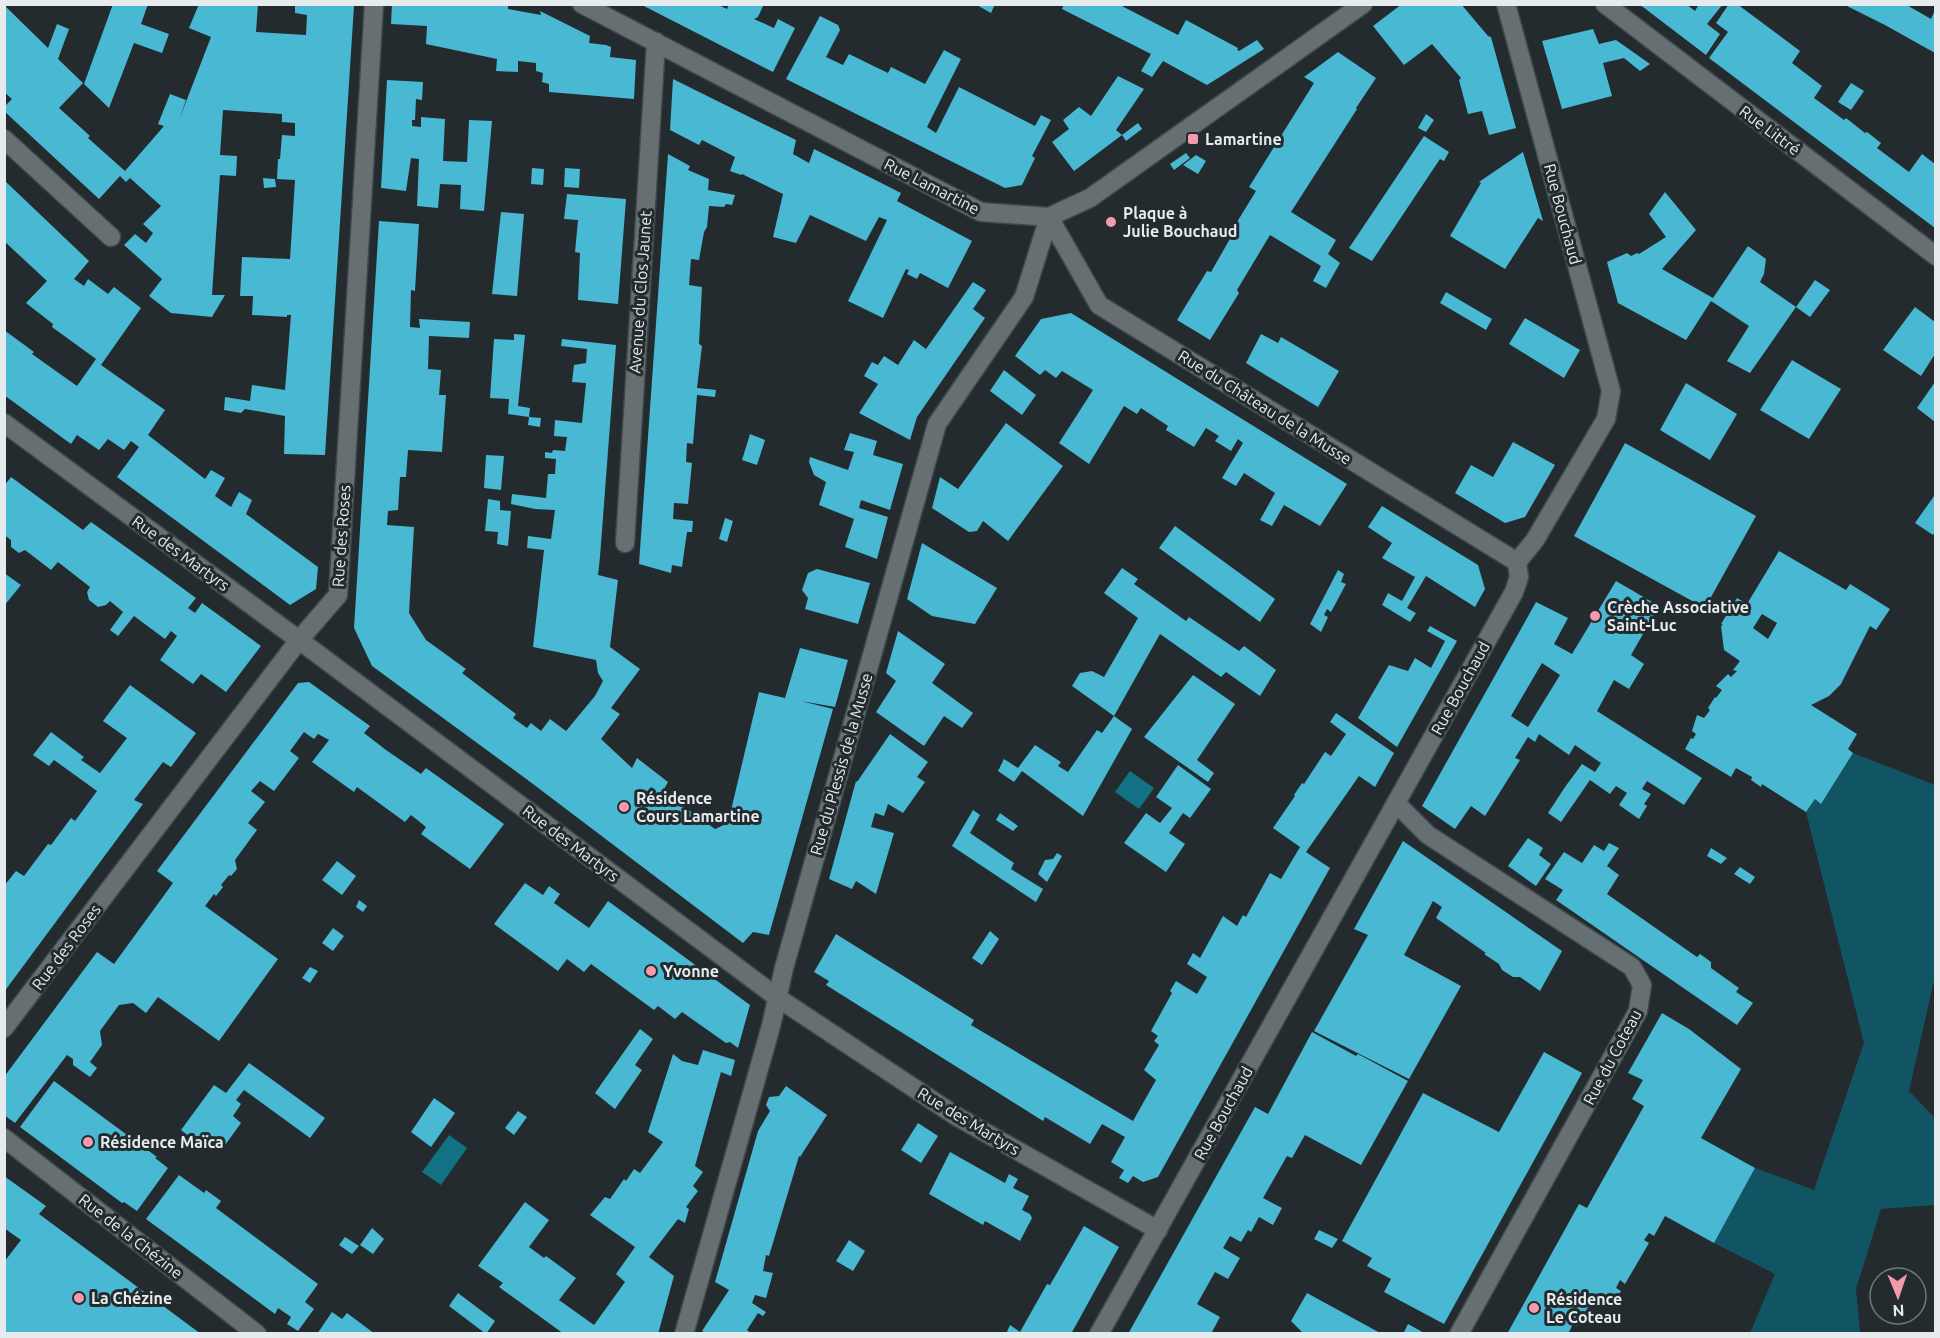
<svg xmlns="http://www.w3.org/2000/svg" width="1940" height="1338" font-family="Ubuntu,sans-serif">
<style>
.green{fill:#115564}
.water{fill:#137184}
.building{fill:#48b8d3;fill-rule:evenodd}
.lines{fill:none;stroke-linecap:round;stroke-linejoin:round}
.street-casing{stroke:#40484a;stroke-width:21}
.street{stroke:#667073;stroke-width:18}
.poi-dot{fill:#f39aac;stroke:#232b2e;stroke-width:2}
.labels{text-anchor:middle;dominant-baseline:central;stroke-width:6;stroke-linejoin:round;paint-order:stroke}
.street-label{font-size:16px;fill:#e6ebed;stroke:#232b2e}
.poi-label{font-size:16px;font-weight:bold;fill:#e6ebed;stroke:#232b2e;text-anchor:start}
</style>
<rect width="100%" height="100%" fill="#232b2e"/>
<polygon class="green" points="1853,753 1935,785 1935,976 1909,1091 1935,1118 1935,1205 1881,1209 1856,1289 1860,1333 1750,1333 1775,1274 1714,1243 1755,1168 1814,1190 1864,1043 1806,812 1815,799 1821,803"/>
<g class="water">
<polygon points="1130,771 1154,788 1139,809 1115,792"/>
<polygon points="449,1135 467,1148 441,1185 422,1172"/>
</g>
<g class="building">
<polygon points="113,4 148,4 141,24 169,34 162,53 134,43 109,108 84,84"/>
<polygon points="199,4 258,4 256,32 306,35 307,15 295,13 295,4 354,6 325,455 284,454 285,416 245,409 241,413 224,410 225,397 250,401 252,385 285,390 291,315 287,315 287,317 252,315 253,296 240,296 242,257 290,259 295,180 277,179 278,159 280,159 282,135 295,136 295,123 282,122 282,114 223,110 220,155 237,156 236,176 220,175 212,295 225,295 212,317 171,313 149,296 162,279 124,245 135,234 146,243 153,233 143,224 161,206 130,178 126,182 120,176 99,199 4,111 4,107 12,99 4,92 4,5 48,48 57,24 69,29 58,59 83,83 59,108 90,136 88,138 125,171 164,126 175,130 158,124 170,94 186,100 179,120 211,37 189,28"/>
<polygon points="392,4 502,4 508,6 508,9 541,15 540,11 590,36 589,43 606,45 611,47 610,57 636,60 634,99 549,92 549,84 542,82 543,73 536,71 536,63 518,61 518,72 496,71 497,59 426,44 427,26 391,24"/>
<polygon points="640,4 716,4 727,9 729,4 759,4 763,6 758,17 754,19 774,28 778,19 795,28 773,72"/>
<polygon points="975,4 995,4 991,13"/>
<polygon points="1064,4 1118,4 1178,35 1186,20 1238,48 1237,50 1239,51 1257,40 1264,49 1207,85 1163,61 1152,77 1141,71 1151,54 1062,9"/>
<polygon points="1402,4 1461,4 1488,36 1491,37 1516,128 1489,135 1482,111 1468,114 1459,80 1461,78 1432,44 1404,65 1373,26"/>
<polygon points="1639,4 1686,4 1695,11 1699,4 1723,4 1707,24 1720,34 1706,55"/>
<polygon points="1729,4 1737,4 1800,51 1792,63 1822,86 1814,98 1844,120 1846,118 1865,133 1867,132 1881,143 1877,148 1909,172 1922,154 1935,164 1935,228 1709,58 1728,32 1716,23"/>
<polygon points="1843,4 1905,4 1931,19 1935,10 1935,53 1885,25"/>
<polygon points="820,16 838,25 840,30 826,57 843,65 849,54 888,73 891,67 925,84 944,50 961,59 927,127 936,133 959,87 1035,126 1041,115 1051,120 1032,156 1035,158 1022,185 1005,188 786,79"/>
<polygon points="1593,29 1599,44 1616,40 1650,64 1640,71 1624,58 1603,63 1612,96 1562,109 1542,41"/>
<polygon points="1338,52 1376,78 1356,108 1357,109 1291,212 1336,240 1328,254 1340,263 1326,288 1313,281 1321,266 1270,235 1237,290 1239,293 1210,340 1177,320 1207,271 1211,272 1239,223 1237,222 1256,191 1249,187 1314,83 1304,77"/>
<polygon points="1118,76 1144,89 1116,130 1122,135 1074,171 1052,142 1069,129 1063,120 1079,107 1091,116"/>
<polygon points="673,79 796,140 793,154 809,163 814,149 901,193 897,201 972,241 948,288 920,273 917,279 907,274 909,270 906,269 883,318 848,301 887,220 879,217 866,241 810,215 796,243 773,237 783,194 742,174 741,175 730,171 735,157 702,140 699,145 670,130"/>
<polygon points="387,80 423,82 422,100 416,99 415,120 412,120 412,126 421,127 421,117 445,119 443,161 467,162 469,120 492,121 484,211 460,209 461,185 440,184 438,208 417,206 419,159 411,158 406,191 381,188"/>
<polygon points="1851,83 1864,91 1851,110 1838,102"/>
<polygon points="1426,114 1434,120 1426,132 1418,128"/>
<polygon points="1138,123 1142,129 1126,141 1122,135"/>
<polygon points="1424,136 1449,152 1444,161 1440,159 1372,261 1349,248"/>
<polygon points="1523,152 1543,221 1538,218 1505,269 1450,236 1481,183 1479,182"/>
<polygon points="1186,153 1190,158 1174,170 1170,164"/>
<polygon points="668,154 690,166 688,170 709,179 708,190 735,195 732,205 726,204 724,207 709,206 707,227 704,232 699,260 691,259 689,285 702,287 699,344 702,346 697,388 716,390 715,397 697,395 693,444 687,443 686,462 692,463 688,504 674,503 673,519 693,521 692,532 687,532 682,567 672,565 671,573 639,564"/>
<polygon points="1196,155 1206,161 1198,174 1183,165"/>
<polygon points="532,168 544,169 543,185 531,184"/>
<polygon points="565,168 580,169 579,188 564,187"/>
<polygon points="263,178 275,179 276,187 264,188"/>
<polygon points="4,180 89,261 74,279 84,286 88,279 108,294 114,287 141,308 101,365 165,410 148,435 205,479 211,470 225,478 215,496 231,507 239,492 252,500 246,514 318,567 316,589 290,605 117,477 139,447 131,441 124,450 108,439 99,450 77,435 71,444 4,395 4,330 34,352 32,354 77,386 96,359 52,327 53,324 26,303 47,281 4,241"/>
<polygon points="1665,192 1696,230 1662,269 1713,298 1748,246 1766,259 1764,274 1760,282 1796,307 1750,373 1727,361 1749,326 1711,301 1686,340 1618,303 1607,262 1627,253 1631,256 1637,253 1639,254 1666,237 1649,214"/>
<polygon points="567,194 626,199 618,304 578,300 580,253 575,252 578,220 564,219"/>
<polygon points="501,212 524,214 517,296 492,294"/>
<polygon points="379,221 419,224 415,291 411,290 410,327 420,328 419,319 470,322 469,338 429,336 428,369 441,370 439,395 446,395 442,452 408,450 406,477 400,477 398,510 388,511 387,525 414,527 409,613 426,640 466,669 462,673 516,714 513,718 527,728 531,723 541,731 550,719 566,731 595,696 603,681 598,673 596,660 533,647 544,550 527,548 528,536 551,539 555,510 535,509 511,504 512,494 546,498 548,474 555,474 556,459 545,458 545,452 552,453 553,450 565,451 567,437 554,436 555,420 582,423 586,383 572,382 574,365 586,363 587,349 561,346 562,339 616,345 600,557 598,575 618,580 610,647 640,669 611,708 620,714 601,739 632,768 637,758 668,782 663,791 715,829 728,823 759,692 785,698 800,648 848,660 835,707 801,701 833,709 769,935 753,932 743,943 529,781 372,666 354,628"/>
<polygon points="1815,280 1830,290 1810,317 1796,307"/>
<polygon points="973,282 986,290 973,309 985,318 917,417 910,440 859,413 878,384 864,376 872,362 878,365 884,356 898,365 914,340 926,349"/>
<polygon points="1446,292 1492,319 1486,330 1440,303"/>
<polygon points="1915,307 1935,322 1935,354 1921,376 1883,350"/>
<polygon points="1071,313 1347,484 1320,526 1284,505 1272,526 1260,520 1275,493 1244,473 1236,486 1222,478 1243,443 1238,439 1231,451 1215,441 1219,436 1206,428 1194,447 1166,430 1168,426 1141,408 1137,414 1124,406 1089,464 1059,443 1093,390 1062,371 1056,378 1045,370 1040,375 1015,356 1041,319"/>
<polygon points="1525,318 1580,350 1564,378 1509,344"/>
<polygon points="514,334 525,335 518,406 530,408 529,417 508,414 509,399 490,398 494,339 514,340"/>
<polygon points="1261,334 1278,343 1281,337 1339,371 1318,407 1246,363"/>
<polygon points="1792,360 1841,389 1809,439 1760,410"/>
<polygon points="1004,370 1036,395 1022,415 990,391"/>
<polygon points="1935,382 1935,422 1917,408"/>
<polygon points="1686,383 1737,414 1710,460 1660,430"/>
<polygon points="529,417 541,418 540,427 528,425"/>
<polygon points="1006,423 1063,466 1008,541 983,521 977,531 969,532 932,508 940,477 958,489"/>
<polygon points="850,433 877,441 873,455 903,464 890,510 861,500 859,508 888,517 877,559 845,547 854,519 819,505 826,482 814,475 809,462 810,457 848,470 854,452 844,450"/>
<polygon points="750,434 765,440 757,465 742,460"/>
<polygon points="1513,442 1555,465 1525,517 1505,523 1455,493 1471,465 1493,477"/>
<polygon points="1625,443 1756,516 1705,608 1574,536"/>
<polygon points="486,455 504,456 501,490 484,488"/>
<polygon points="11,477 83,530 91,522 155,568 196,598 188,608 195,613 202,603 261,646 226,692 201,674 193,684 160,660 177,636 171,631 165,639 134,616 118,636 110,630 123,612 110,601 106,605 98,607 89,600 87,592 90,587 58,562 51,570 25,550 19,553 11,547 11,540 4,535 4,486"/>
<polygon points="1934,496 1935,497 1935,531 1933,535 1915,523"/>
<polygon points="488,499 500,501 500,510 511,511 508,546 497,544 498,532 485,531"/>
<polygon points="1382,506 1478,565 1485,589 1475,607 1426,576 1407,608 1416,613 1410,622 1382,605 1388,593 1402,601 1415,577 1382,558 1392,543 1368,527"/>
<polygon points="725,518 733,521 727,542 719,539"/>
<polygon points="1175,526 1275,599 1260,622 1159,548"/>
<polygon points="922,543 997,588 975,624 932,616 907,599"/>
<path d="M 1779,551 L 1846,590 L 1850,584 L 1890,609 L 1876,630 L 1870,626 L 1841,684 L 1829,696 L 1811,705 L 1857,734 L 1848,749 L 1853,753 L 1821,804 L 1815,799 L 1806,812 L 1762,784 L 1761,787 L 1751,780 L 1752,777 L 1736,768 L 1731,777 L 1685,749 L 1691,738 L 1693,739 L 1696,734 L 1692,731 L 1697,715 L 1704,718 L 1710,710 L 1708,708 L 1715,697 L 1716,698 L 1722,690 L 1716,686 L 1728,674 L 1731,677 L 1737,671 L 1733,670 L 1740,661 L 1724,650 L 1721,626 L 1723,625 L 1721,624 L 1737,598 L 1747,604 ZM 1762,614 L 1777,623 L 1768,639 L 1753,628 Z"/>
<polygon points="1122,568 1138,579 1134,584 1186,621 1189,617 1239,651 1244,646 1276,670 1260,696 1226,672 1221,677 1160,634 1114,716 1072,686 1080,673 1092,671 1104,677 1138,618 1104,593"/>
<polygon points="817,569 870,583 858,624 805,609 808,598 802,590 808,573"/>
<polygon points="1338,570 1344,574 1341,582 1346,584 1331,612 1327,609 1324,615 1328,617 1321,632 1310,624"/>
<polygon points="4,573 21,585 4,606"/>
<path d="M 1616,581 L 1659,606 L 1631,655 L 1644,664 L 1629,689 L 1614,680 L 1597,711 L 1702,778 L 1684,805 L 1647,781 L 1642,789 L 1651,794 L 1644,804 L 1647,806 L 1639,819 L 1619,805 L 1627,793 L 1616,786 L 1610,794 L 1590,780 L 1561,822 L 1548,813 L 1565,787 L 1582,764 L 1595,772 L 1601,763 L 1575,745 L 1569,755 L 1539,734 L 1535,742 L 1528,737 L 1515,758 L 1520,760 L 1485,816 L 1471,806 L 1455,829 L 1422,806 L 1536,602 L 1568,618 L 1554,644 L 1572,654 ZM 1542,663 L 1560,675 L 1528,727 L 1511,716 Z"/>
<polygon points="1430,626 1457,641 1397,747 1358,718 1389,665 1408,671 1415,658 1431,668 1445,641 1427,631"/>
<polygon points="898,631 945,664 932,683 973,713 962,728 944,716 924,746 876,712 896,681 886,673"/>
<polygon points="1193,675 1235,704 1197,760 1214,773 1208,782 1144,737"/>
<polygon points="309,682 370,726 364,733 386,750 421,774 426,768 504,824 470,869 421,834 426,827 411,815 405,822 357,787 354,792 312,762 329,740 318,734 314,739 304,732 290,751 299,758 274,791 260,781 251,791 265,802 248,823 257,830 235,860 237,869 231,876 229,875 221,885 223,887 216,896 214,894 205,906 278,959 219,1041 158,997 146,1013 133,1003 119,1005 100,1031 102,1045 90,1062 97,1068 90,1077 73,1065 73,1059 67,1055 15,1123 4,1115 4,1077 97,952 114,964 173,883 157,871 298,683"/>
<polygon points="130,685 196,733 171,767 163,762 134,800 143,804 4,992 4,886 16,871 24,876 48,844 51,845 71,818 75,821 97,791 54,760 49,766 33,755 51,732 84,757 81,760 100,773 127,738 103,721"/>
<polygon points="1336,713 1394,753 1375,787 1359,776 1306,852 1330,868 1158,1177 1143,1182 1133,1176 1128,1183 1119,1178 1124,1170 1111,1162 1125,1137 1102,1124 1090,1144 1045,1117 1043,1121 826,985 829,981 814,972 836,934 974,1020 971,1025 1133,1121 1156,1080 1144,1070 1159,1045 1154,1041 1158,1036 1151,1031 1172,993 1170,991 1176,981 1197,994 1207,977 1187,964 1193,953 1200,958 1223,916 1237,926 1243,915 1246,917 1270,873 1281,879 1300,847 1273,828 1295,796 1294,795 1302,783 1304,784 1325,752 1331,756 1346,734 1330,722"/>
<polygon points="1114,716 1132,729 1083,816 1022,771 1014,782 998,771 1004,759 1018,768 1035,745 1061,762 1058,766 1068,772 1097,730 1102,733"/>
<polygon points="890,734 928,762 917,777 925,782 903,813 888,804 884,816 875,813 871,827 894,833 876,894 856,881 852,889 829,879 856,781 857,782"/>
<polygon points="1178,765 1211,789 1190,818 1183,813 1169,833 1185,844 1166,872 1124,843 1146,813 1160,823 1172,808 1156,797"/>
<polygon points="973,810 980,815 970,833 1014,863 1011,869 1043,889 1036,902 952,846"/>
<polygon points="1000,813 1018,826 1013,831 996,820"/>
<polygon points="1528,838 1543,848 1539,855 1551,864 1536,886 1508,866"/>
<polygon points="1403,841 1562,951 1540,991 1520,977 1513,977 1502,970 1499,964 1484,954 1486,953 1436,918 1442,907 1433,901 1404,955 1461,986 1409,1079 1314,1031 1368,935 1354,929"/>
<polygon points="1609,843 1619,848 1607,866 1619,875 1607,894 1697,957 1700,954 1711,962 1711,968 1739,988 1736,992 1753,1003 1737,1025 1556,900 1563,890 1545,879 1564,852 1582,863 1594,845 1604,851"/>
<polygon points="1711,848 1727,858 1721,864 1707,856"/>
<polygon points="1057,853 1062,856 1047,882 1038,874 1045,860 1053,859"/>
<polygon points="337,861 356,876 342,895 322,880"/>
<polygon points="1740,867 1755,877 1750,884 1734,874"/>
<polygon points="525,883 543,895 549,886 560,894 554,903 589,928 608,901 750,1005 738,1048 730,1042 726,1043 682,1012 675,1019 658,1006 654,1010 591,964 584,972 567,959 558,971 494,924"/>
<polygon points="359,900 367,906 363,912 356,907"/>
<polygon points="333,928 344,936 333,951 322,943"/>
<polygon points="990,931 999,939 982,965 972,958"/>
<polygon points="310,967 318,971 310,983 302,978"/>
<polygon points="1662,1013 1689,1029 1741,1069 1701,1138 1755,1168 1714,1243 1665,1216 1654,1236 1649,1233 1644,1240 1649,1243 1625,1284 1620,1280 1616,1288 1621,1291 1612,1307 1594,1297 1577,1326 1573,1324 1568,1334 1507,1334 1579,1204 1587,1208 1644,1106 1632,1099 1643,1080 1628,1073"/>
<polygon points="640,1029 653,1039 635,1065 642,1070 615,1109 595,1093"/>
<polygon points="1312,1032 1356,1056 1358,1054 1408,1081 1361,1165 1305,1135 1292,1158 1287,1156 1263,1198 1282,1208 1273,1225 1259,1217 1251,1232 1248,1230 1241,1242 1230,1236 1223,1248 1240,1258 1228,1279 1215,1272 1197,1304 1220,1317 1211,1334 1128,1334 1255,1107 1268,1114"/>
<polygon points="703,1050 735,1060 731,1076 721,1072 695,1166 703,1172 693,1186 698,1191 686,1207 689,1209 685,1223 678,1219 649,1257 674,1276 658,1334 568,1334 566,1332 564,1334 499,1287 503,1283 478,1266 525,1202 549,1220 529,1247 544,1258 546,1256 576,1278 559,1300 594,1325 625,1282 616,1274 635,1247 590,1215 605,1197 610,1199 624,1179 626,1181 634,1169 640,1173 663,1142 648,1132 673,1054 682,1061 698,1065"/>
<polygon points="1544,1052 1582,1073 1444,1324 1384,1292 1391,1279 1367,1266 1372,1258 1342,1241 1423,1093 1499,1132"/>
<polygon points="249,1063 325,1118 310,1138 244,1090 236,1100 241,1104 233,1116 241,1123 223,1148 212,1141 209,1145 196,1136 192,1139 181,1130 214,1085 226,1093"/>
<polygon points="54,1081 157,1157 155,1158 168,1168 137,1211 124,1202 122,1203 20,1127"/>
<polygon points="786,1086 827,1115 800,1157 799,1156 769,1256 766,1255 763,1271 773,1273 766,1298 755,1295 752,1303 766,1312 763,1316 758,1313 747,1330 752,1334 707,1334 702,1331 729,1290 715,1282 758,1131 770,1111 766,1105 769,1097 779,1096"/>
<polygon points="434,1098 455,1113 431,1147 411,1132"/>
<polygon points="518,1111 527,1117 514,1135 505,1128"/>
<polygon points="918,1123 938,1136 921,1163 901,1150"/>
<polygon points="950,1152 1005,1183 1009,1174 1018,1179 1013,1188 1029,1196 1022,1210 1030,1214 1032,1218 1020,1241 985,1221 983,1225 929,1194"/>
<polygon points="179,1175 204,1193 206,1190 221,1201 216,1208 318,1284 305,1302 314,1309 298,1331 287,1324 291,1317 278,1308 275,1314 146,1219"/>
<polygon points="4,1176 46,1206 39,1214 201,1334 4,1334 4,1262 21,1240 4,1228"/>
<polygon points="1084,1226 1119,1247 1071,1334 1006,1334 1010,1325 1020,1332 1047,1284 1050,1285"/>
<polygon points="372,1228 384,1239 373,1254 360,1245"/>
<polygon points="1319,1230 1338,1239 1332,1248 1314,1239"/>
<polygon points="345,1237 359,1246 352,1254 339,1245"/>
<polygon points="849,1240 865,1251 853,1271 836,1261"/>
<polygon points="458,1293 495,1321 486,1334 449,1306"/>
<polygon points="1307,1293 1382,1334 1304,1334 1291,1321"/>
<polygon points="332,1312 342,1319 347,1313 375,1334 317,1334"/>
<polygon points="1408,1324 1426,1334 1403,1334"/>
</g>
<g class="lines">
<g class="street-casing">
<g id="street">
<polyline points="582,4 981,212 1049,217 1090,198 1363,4"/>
<polyline points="1506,4 1611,391 1606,419 1535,540 1517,562"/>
<polyline points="1605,4 1936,256"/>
<polyline points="4,139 111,237"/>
<polyline points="1049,217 1099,305 1517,562"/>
<polyline points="4,423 299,640 778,998 956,1116 1158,1230"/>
<polyline points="625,543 656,42"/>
<polyline points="1396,803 1428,835 1632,967 1642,985 1638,1011 1459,1334"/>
<polyline points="4,1028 299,640 338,595 374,4"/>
<polyline points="4,1138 257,1334"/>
<polyline points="684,1334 771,1026 784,968 937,424 1024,297 1049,217"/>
<polyline points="1099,1334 1514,592 1519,577 1517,562"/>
</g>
</g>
<use href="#street" class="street"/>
</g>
<g class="poi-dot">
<rect x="1187" y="133" width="12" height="12" rx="3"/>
<circle cx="1111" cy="222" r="6"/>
<circle cx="1595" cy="616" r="6"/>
<circle cx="624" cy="807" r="6"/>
<circle cx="651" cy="971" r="6"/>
<circle cx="88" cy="1142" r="6"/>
<circle cx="79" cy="1298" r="6"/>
<circle cx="1534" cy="1308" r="6"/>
</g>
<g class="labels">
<g class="street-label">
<text transform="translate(1770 130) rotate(37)">Rue Littré</text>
<text transform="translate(932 186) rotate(27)">Rue Lamartine</text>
<text transform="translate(1563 214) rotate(75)">Rue Bouchaud</text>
<text transform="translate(640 292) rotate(-86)">Avenue du Clos Jaunet</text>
<text transform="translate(1265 407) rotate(32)">Rue du Château de la Musse</text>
<text transform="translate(341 536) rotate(-86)">Rue des Roses</text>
<text transform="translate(181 553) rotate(36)">Rue des Martyrs</text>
<text transform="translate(1460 688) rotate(-61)">Rue Bouchaud</text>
<text transform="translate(841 764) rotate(-74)">Rue du Plessis de la Musse</text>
<text transform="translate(571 843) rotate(37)">Rue des Martyrs</text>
<text transform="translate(66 947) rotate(-53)">Rue des Roses</text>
<text transform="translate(1612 1057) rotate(-62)">Rue du Coteau</text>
<text transform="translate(1223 1113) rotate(-61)">Rue Bouchaud</text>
<text transform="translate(969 1121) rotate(31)">Rue des Martyrs</text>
<text transform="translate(131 1236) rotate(38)">Rue de la Chézine</text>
</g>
<g class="poi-label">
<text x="1205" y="139">Lamartine</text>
<text x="1123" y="213">Plaque à<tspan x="1123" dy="18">Julie Bouchaud</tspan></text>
<text x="1607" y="607">Crèche Associative<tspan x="1607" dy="18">Saint-Luc</tspan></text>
<text x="636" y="798">Résidence<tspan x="636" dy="18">Cours Lamartine</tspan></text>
<text x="663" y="971">Yvonne</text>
<text x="100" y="1142">Résidence Maïca</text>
<text x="91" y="1298">La Chézine</text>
<text x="1546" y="1299">Résidence<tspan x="1546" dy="18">Le Coteau</tspan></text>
</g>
</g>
<rect width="1940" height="1338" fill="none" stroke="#e6ebed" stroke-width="12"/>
<g transform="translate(1898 1296) rotate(178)"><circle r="28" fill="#232b2e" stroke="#71787a" stroke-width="1.5"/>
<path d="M0-4.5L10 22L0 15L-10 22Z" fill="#f39aac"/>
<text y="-9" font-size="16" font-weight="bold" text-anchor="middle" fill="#e6ebed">N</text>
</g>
</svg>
